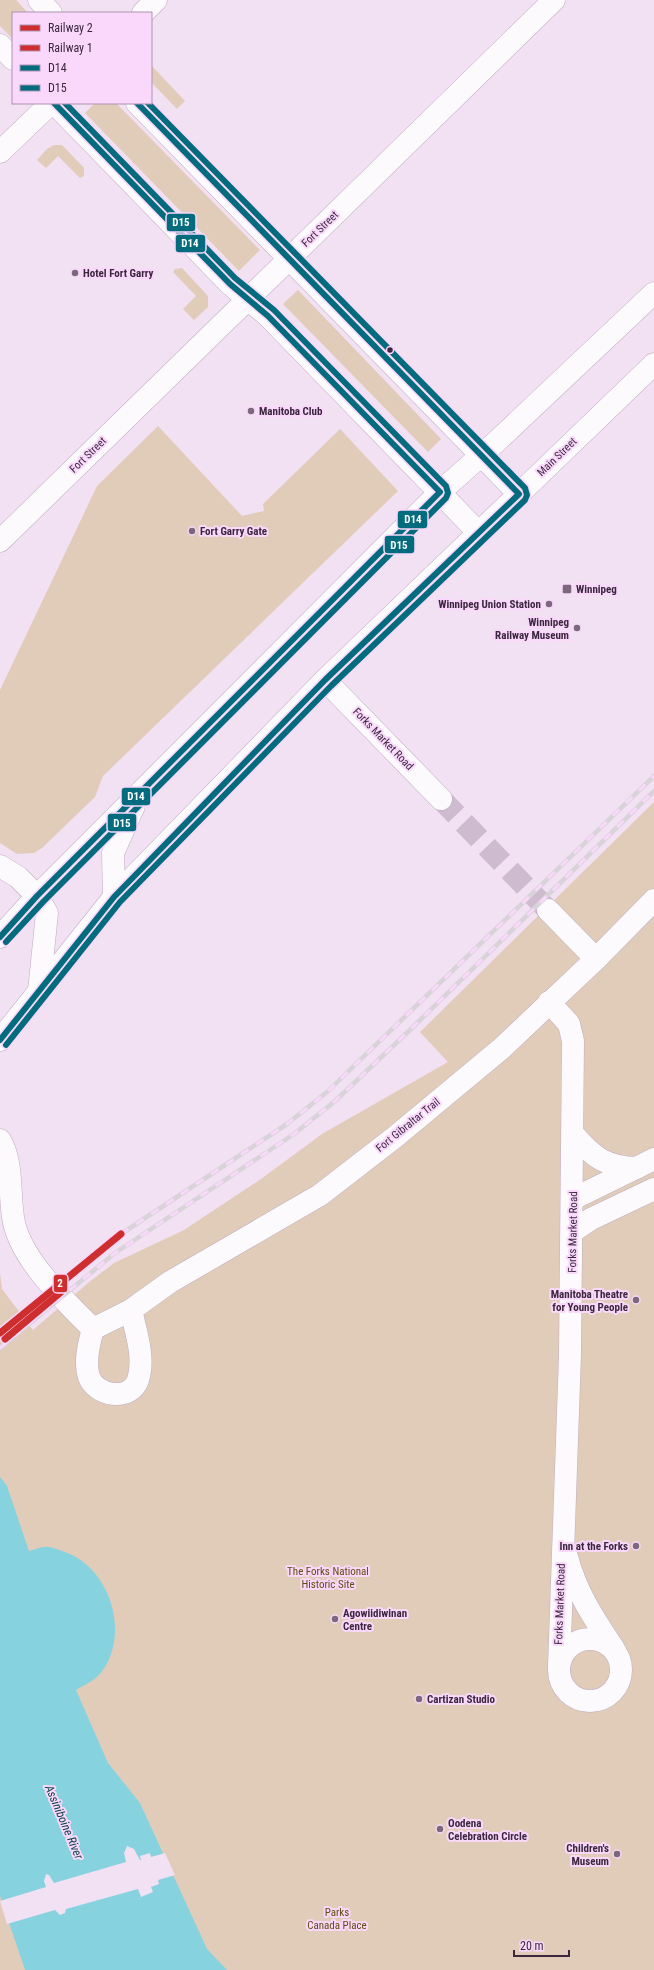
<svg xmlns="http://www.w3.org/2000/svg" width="654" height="1970" font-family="'Roboto Condensed',sans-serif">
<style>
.green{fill:#e1ccba}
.water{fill:#87d2df}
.pier{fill:#f2e0f3}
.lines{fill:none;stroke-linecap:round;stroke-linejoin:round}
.minor-tunnel{stroke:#cebbcf;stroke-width:22;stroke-dasharray:22 11;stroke-linecap:butt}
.minor-casing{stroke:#bfadc0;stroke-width:23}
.tertiary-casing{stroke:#bfadc0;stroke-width:23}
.primary-casing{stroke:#bfadc0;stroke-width:23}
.trunk-casing{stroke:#bfadc0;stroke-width:23}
.minor{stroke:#fdfafd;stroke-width:22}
.tertiary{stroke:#fdfafd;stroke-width:22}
.primary{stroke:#fdfafd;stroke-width:22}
.trunk{stroke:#fdfafd;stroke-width:22}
.rail-casing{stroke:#d8d2d9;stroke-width:4.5}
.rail{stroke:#f9d8fb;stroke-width:3;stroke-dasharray:9;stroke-linecap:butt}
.bus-1-casing{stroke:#f9d8fb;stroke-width:9}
.bus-2-casing{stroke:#f9d8fb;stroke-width:9}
.bus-1{stroke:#026c7e;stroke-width:6}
.bus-2{stroke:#026c7e;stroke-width:6}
.rail-1-casing{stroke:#f9d8fb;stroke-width:10}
.rail-2-casing{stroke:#f9d8fb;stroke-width:10}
.rail-1{stroke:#cf2e2f;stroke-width:7}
.rail-2{stroke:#cf2e2f;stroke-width:7}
.poi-dot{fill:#7c687d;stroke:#f9d8fb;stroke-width:1.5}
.bus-dot{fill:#3c273e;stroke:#f9d8fb;stroke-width:1.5}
.labels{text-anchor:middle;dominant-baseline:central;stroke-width:4;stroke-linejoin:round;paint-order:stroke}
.street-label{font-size:11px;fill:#3c273e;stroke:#f9d8fb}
.poi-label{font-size:11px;font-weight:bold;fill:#3c273e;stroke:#f9d8fb;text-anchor:start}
.park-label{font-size:11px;fill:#634a0e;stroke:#f9d8fb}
.water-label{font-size:12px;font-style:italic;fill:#0e4348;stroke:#f9d8fb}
.line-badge{stroke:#f9d8fb;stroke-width:1.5}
.badge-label{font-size:11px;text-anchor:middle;font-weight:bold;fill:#fff}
</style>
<rect width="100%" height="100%" fill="#f2e0f3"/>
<g class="green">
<polygon points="0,0 16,0 28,13 13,13 13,39 0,26"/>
<polygon points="151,65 185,101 177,109 151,82"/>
<polygon points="95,103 116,103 260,250 239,271 85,113"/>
<polygon points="54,145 62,145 84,168 84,176 80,178 58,156 46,168 37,160 47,149"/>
<polygon points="182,268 208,296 208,307 194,320 183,309 196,296 173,272 175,269"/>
<polygon points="298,290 441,439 428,452 283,304"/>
<polygon points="158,426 242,516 264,511 263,504 340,429 398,491 103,776 95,797 42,848 34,853 17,854 0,843 0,690 97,486"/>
<polygon points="654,802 654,1970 0,1970 0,1273 2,1289 33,1330 88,1283 114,1263 184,1230 261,1179 322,1134 448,1062 420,1032"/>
</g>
<path class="water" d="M 0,1477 L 7,1486 L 29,1551 C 34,1550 39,1547 44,1547 C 50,1546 59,1550 65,1552 C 111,1568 132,1637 99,1675 C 92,1682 84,1685 76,1690 L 108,1763 L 140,1803 L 207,1949 L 227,1970 L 25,1970 L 0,1896 Z"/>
<polygon class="pier" points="127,1846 134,1849 140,1860 141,1860 140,1856 150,1853 151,1857 165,1853 175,1875 158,1880 159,1884 151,1887 153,1892 141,1897 138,1889 66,1909 65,1913 60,1915 55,1910 7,1924 0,1901 46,1887 44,1881 46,1874 49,1875 54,1883 126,1862 124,1853"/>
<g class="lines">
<polyline class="minor-tunnel" points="441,799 548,910"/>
<g class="minor-casing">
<g id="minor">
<polyline points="0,152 51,103"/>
<polyline points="0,541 248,299"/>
<polyline points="325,680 441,799"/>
<polyline points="0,866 18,877 37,896 47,913 39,991"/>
<polyline points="548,910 596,959"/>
<polyline points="549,1002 569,1024 573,1041 570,1355 559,1667"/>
<path d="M 574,1135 C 594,1158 606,1167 637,1168"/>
<path d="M 0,1140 C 13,1163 9,1191 13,1217 C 18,1257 65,1301 93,1329"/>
<polyline points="573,1199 654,1159"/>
<polyline points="573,1231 591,1219 654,1189"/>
<path d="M 131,1310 C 136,1332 145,1358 138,1380 C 130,1402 96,1396 89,1377 C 84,1362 89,1343 93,1329 L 131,1310 L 170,1282 L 320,1195 L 395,1137 L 502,1048 L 596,959 L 654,900"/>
<path d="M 567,1557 C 577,1594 593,1617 614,1649"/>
<circle cx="590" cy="1670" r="31"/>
</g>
</g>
<g class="tertiary-casing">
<g id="tertiary">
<polyline points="143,13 156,0"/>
<polyline points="248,299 554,0"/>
</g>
</g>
<g class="primary-casing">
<g id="primary">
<polyline points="440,492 496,442 654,293"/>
<polyline points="519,494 654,364"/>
</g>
</g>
<g class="trunk-casing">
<g id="trunk">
<polyline points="39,0 51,13"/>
<polyline points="0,45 13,59"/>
<polyline points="54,103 230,284 268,316 478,532"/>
<polyline points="114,897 113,853 134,806"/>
<polyline points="0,937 37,896 440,492"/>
<polyline points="0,1040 114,897 325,680 519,494 137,103"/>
</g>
</g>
<use href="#minor" class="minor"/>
<use href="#tertiary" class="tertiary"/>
<use href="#primary" class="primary"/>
<use href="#trunk" class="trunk"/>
<g class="rail-casing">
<g id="rail">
<polyline points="121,1234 287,1124 327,1092 654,776"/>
<polyline points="0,1348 115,1253 294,1134 334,1102 412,1028 654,791"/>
</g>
</g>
<use href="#rail" class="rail"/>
<g class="bus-1-casing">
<g id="bus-1">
<polyline points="0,937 37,896 440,492 268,316 230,284 54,103"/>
<polyline points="0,1040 114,897 325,680 519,494 137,103"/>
</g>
</g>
<g class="bus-2-casing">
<g id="bus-2">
<polyline points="6,942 43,902 446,498 448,493 446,486 274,310 235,278 65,103"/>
<polyline points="6,1045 120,902 331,686 525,500 527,495 525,488 148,103"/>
</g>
</g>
<use href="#bus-1" class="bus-1"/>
<use href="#bus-2" class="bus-2"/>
<g class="rail-1-casing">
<polyline id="rail-1" points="0,1333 121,1234"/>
</g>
<g class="rail-2-casing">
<polyline id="rail-2" points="5,1339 61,1292"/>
</g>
<use href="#rail-1" class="rail-1"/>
<use href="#rail-2" class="rail-2"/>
</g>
<g class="poi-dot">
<circle cx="75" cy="273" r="4"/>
<circle cx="251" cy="411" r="4"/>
<circle cx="192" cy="531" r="4"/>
<rect x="562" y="584" width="10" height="10" rx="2"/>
<circle cx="549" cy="604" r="4"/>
<circle cx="577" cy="628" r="4"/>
<circle cx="636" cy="1300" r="4"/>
<circle cx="636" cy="1546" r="4"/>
<circle cx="335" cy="1619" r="4"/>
<circle cx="419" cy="1699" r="4"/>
<circle cx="440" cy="1829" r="4"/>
<circle cx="617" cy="1854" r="4"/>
</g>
<circle class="bus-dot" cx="390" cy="350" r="3.5"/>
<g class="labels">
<g class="street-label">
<text transform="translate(320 229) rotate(-44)">Fort Street</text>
<text transform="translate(88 455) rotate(-44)">Fort Street</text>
<text transform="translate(557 457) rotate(-44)">Main Street</text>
<text transform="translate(383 739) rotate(46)">Forks Market Road</text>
<text transform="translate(408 1125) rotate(-39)">Fort Gibraltar Trail</text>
<text transform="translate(573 1232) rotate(-89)">Forks Market Road</text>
<text transform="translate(560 1604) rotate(-88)">Forks Market Road</text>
</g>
<g class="poi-label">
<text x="83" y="273">Hotel Fort Garry</text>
<text x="259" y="411">Manitoba Club</text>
<text x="200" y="531">Fort Garry Gate</text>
<text x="576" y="589">Winnipeg</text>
<text x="541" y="604" text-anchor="end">Winnipeg Union Station</text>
<text x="569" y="622" text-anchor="end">Winnipeg<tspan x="569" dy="13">Railway Museum</tspan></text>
<text x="628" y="1294" text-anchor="end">Manitoba Theatre<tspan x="628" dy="13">for Young People</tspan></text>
<text x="628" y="1546" text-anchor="end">Inn at the Forks</text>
<text x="343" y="1613">Agowiidiwinan<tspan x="343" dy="13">Centre</tspan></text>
<text x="427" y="1699">Cartizan Studio</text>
<text x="448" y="1823">Oodena<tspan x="448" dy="13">Celebration Circle</tspan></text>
<text x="609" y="1848" text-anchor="end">Children's<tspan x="609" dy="13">Museum</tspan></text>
</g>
<g class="park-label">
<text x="328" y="1571">The Forks National<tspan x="328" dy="13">Historic Site</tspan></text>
<text x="337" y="1912">Parks<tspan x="337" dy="13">Canada Place</tspan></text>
</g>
<g class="water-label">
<text transform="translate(64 1822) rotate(67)">Assiniboine River</text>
</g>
</g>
<g class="line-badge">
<rect x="166" y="213" width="30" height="19" rx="4" fill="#026c7e"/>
<rect x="175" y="234" width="31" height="19" rx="4" fill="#026c7e"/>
<rect x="397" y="510" width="31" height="19" rx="4" fill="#026c7e"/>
<rect x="384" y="535" width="31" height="19" rx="4" fill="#026c7e"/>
<rect x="121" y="787" width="30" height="19" rx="4" fill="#026c7e"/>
<rect x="107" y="813" width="30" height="19" rx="4" fill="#026c7e"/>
<rect x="53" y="1274" width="15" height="19" rx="4" fill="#cf2e2f"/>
</g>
<g class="badge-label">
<text x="181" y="226">D15</text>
<text x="190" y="247">D14</text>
<text x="413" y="523">D14</text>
<text x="399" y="549">D15</text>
<text x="136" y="800">D14</text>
<text x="122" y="827">D15</text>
<text x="60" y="1287">2</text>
</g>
<rect x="12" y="12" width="140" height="92" fill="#f9d8fb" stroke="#ad91af"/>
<rect x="20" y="25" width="20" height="6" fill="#cf2e2f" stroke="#ad91af"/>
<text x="48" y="32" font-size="12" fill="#3c273e">Railway 2</text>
<rect x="20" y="45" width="20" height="6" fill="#cf2e2f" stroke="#ad91af"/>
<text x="48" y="52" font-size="12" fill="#3c273e">Railway 1</text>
<rect x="20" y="65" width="20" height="6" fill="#026c7e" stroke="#ad91af"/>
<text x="48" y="72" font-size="12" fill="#3c273e">D14</text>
<rect x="20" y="85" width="20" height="6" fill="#026c7e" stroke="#ad91af"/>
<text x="48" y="92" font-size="12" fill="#3c273e">D15</text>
<path d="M514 1950v6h55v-6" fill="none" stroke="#3c273e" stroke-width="2"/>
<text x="520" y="1950" font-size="12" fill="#3c273e" stroke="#f9d8fb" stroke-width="3" paint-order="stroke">20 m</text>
</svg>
